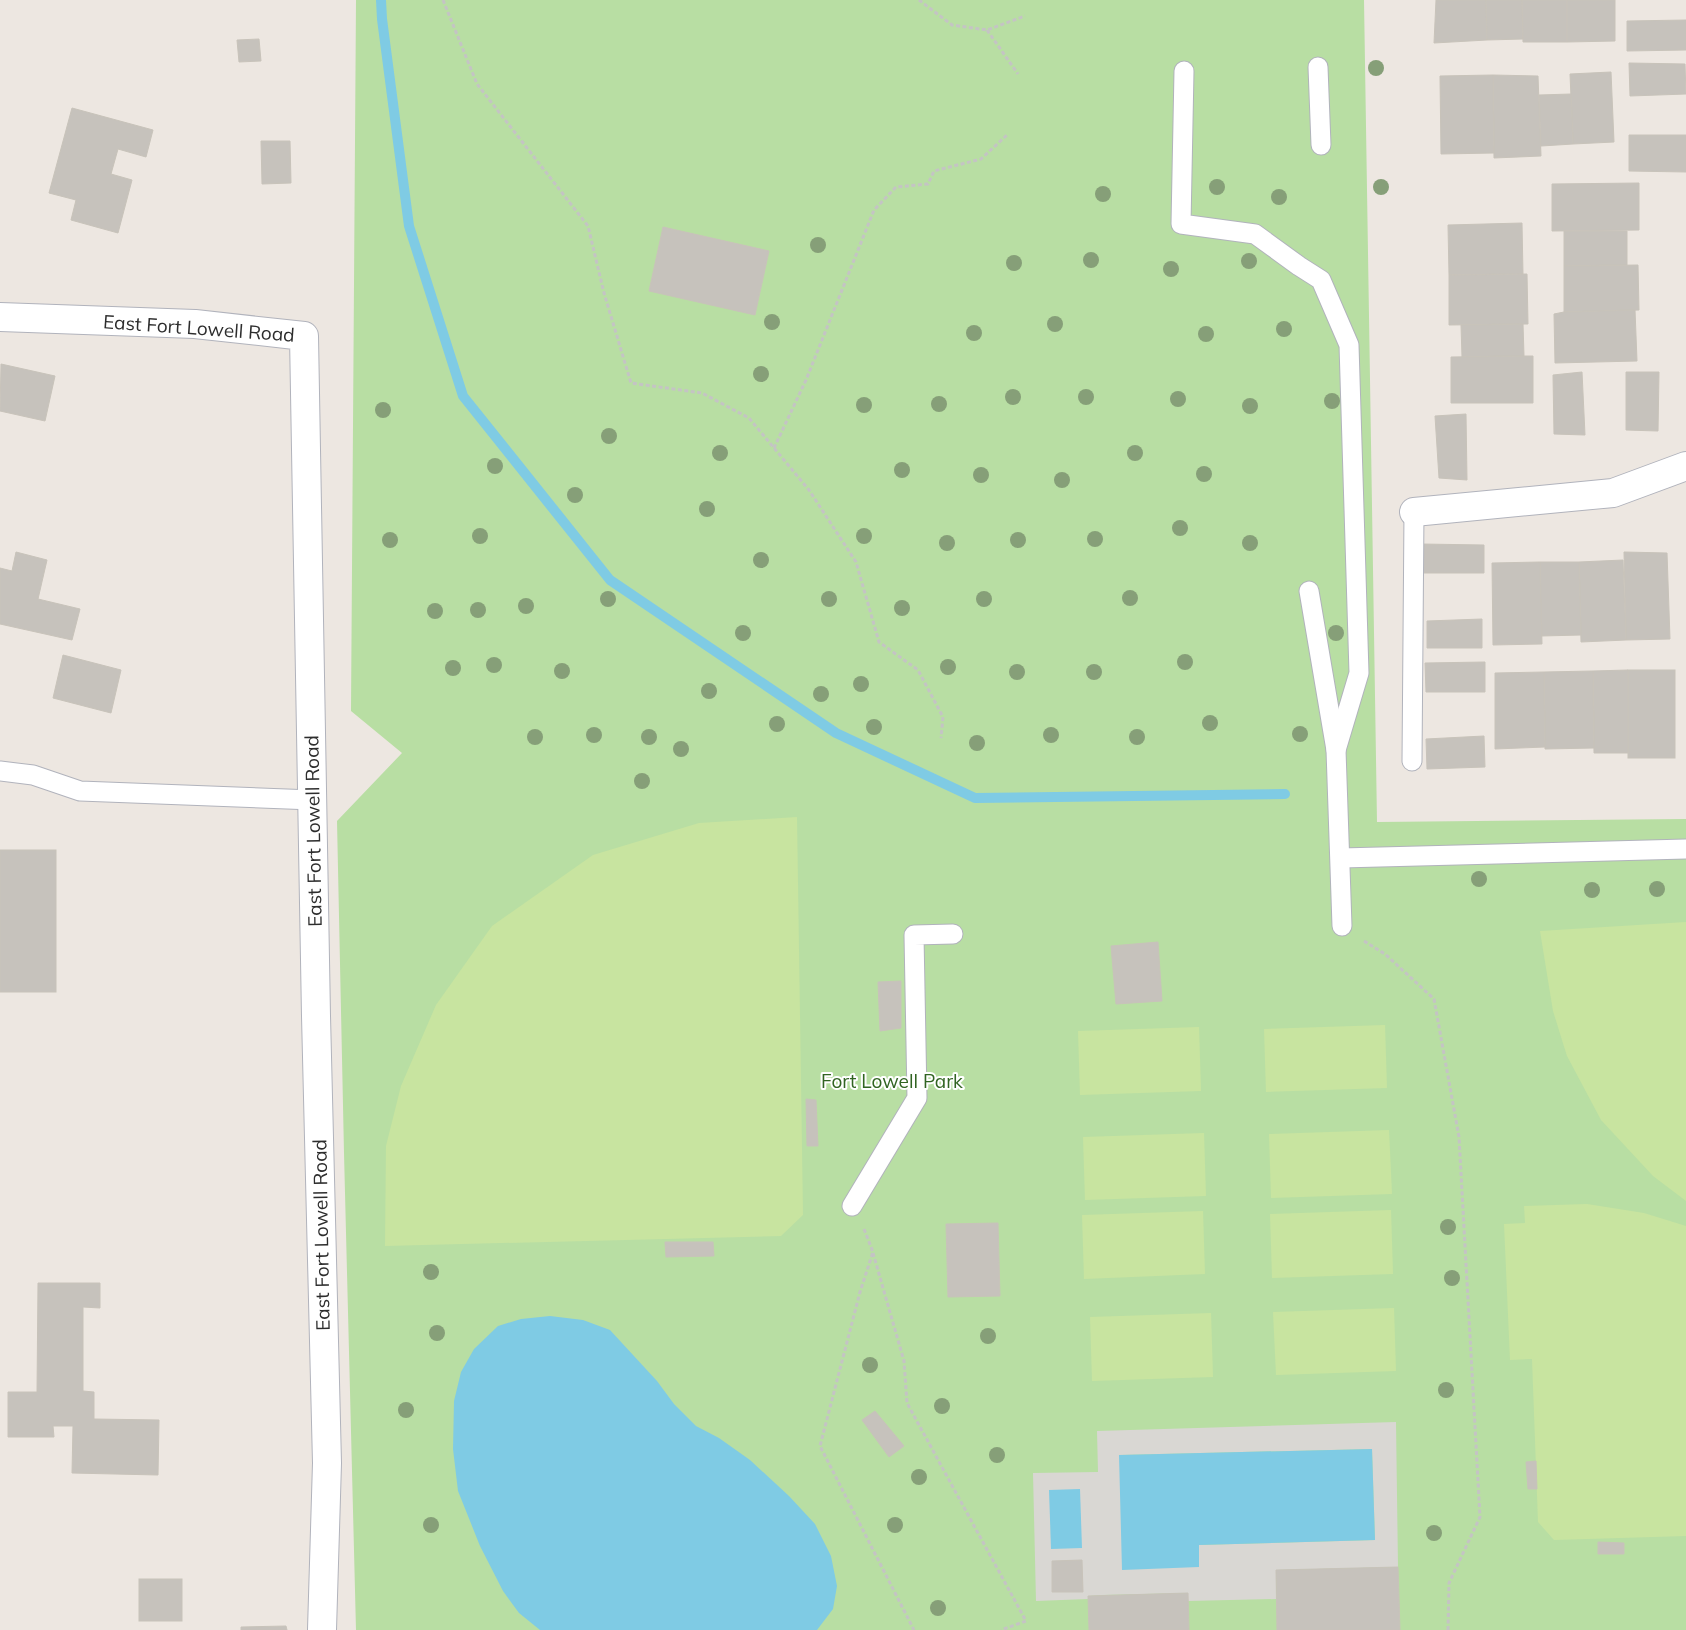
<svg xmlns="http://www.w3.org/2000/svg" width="1686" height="1630" font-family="Mulish,sans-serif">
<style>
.green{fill:#b8dea3}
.pitch{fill:#c8e4a0}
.plaza{fill:#d9d7d3;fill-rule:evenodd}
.water{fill:#7fcbe4}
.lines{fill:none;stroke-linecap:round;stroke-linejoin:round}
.stream{stroke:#7fcbe4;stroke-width:10}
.building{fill:#c6c2bc;stroke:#c8c3ba}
.lane-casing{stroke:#b1b3bc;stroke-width:21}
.street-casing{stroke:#b1b3bc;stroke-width:30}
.path{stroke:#c4c4c4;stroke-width:3;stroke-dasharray:4 2.5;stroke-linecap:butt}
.lane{stroke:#fff;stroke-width:19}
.street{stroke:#fff;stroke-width:28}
.tree{fill:#869f78}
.labels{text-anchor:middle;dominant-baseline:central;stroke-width:4;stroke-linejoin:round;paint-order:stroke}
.street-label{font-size:19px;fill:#2d2d2d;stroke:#fff}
.park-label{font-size:19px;fill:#316422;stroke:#fff}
</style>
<rect width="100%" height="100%" fill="#ede7e1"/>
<polygon class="green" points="356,0 1364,0 1377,822 1686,819 1686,1630 356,1630 344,1153 337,821 402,753 351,711"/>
<g class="pitch">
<polygon points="797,817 803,1215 781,1236 385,1246 386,1146 401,1086 436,1005 492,926 593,855 699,823"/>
<polygon points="1686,922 1686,1201 1653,1176 1601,1120 1567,1056 1553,1011 1540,931"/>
<polygon points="1385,1025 1387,1088 1266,1092 1264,1029"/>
<polygon points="1199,1027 1201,1091 1080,1095 1078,1031"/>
<polygon points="1389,1130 1392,1194 1271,1198 1269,1134"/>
<polygon points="1204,1133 1206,1196 1085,1200 1083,1137"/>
<polygon points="1587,1204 1644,1213 1686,1226 1686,1536 1554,1540 1538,1522 1532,1359 1510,1360 1504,1224 1525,1223 1524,1206"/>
<polygon points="1391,1210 1393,1274 1272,1278 1270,1214"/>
<polygon points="1203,1211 1205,1274 1084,1279 1082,1215"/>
<polygon points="1394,1308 1396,1371 1276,1375 1273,1312"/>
<polygon points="1211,1313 1213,1377 1092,1381 1090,1317"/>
</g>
<path class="plaza" d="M 1396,1422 L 1398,1567 L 1276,1570 L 1276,1599 L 1188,1601 L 1187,1593 L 1102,1595 L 1089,1596 L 1088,1599 L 1036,1601 L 1033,1473 L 1098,1472 L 1097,1431 ZM 1372,1449 L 1375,1540 L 1199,1545 L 1199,1567 L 1119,1455 Z"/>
<g class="water">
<polygon points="550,1316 583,1320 610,1330 657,1381 674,1404 696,1426 719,1438 750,1460 789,1496 815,1524 831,1556 837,1586 833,1609 817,1630 540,1630 519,1613 503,1591 480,1546 458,1491 453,1449 454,1401 461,1372 474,1349 498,1326 521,1319"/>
<polygon points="1372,1449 1375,1540 1199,1545 1199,1567 1122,1570 1119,1455"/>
<polygon points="1080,1489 1082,1548 1051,1549 1049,1490"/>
</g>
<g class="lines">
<polyline class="stream" points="381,0 382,19 409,226 463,396 610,580 836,733 975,798 1285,794"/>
</g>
<g class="building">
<polygon points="1436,0 1486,0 1487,40 1434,43"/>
<polygon points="1486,0 1522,0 1523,39 1487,40"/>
<polygon points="1522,0 1567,0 1567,42 1523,42"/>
<polygon points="1567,0 1615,0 1615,41 1567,42"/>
<polygon points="1686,20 1686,50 1627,51 1627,21"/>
<polygon points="259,39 261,61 239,62 237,40"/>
<polygon points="1629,63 1685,64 1686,94 1630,96"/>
<polygon points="1611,72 1614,142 1573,144 1570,74"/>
<polygon points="1493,75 1538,76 1541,156 1494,158"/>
<polygon points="1493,75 1494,153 1441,154 1440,76"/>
<polygon points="1571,94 1573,144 1541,146 1539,95"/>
<polygon points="72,108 153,130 146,157 118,149 111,174 132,180 118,233 71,220 76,200 49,193"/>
<polygon points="1629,135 1686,135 1686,172 1629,171"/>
<polygon points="261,141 290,141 291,183 262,184"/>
<polygon points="1639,183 1639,230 1552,231 1552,184"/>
<polygon points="1522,223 1523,274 1449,275 1448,225"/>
<polygon points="663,227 769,251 755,315 649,291"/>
<polygon points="1564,231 1627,231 1627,265 1564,266"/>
<polygon points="1638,265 1639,310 1564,312 1564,266"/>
<polygon points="1527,274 1528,324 1449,325 1449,275"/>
<polygon points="1635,310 1637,361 1555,363 1554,314 1564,312"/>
<polygon points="1523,324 1524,356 1462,357 1461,325"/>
<polygon points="1524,356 1533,356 1533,403 1451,403 1451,357"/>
<polygon points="1,364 55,376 45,421 0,411"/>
<polygon points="1582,372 1585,435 1554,434 1553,375"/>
<polygon points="1626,372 1659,372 1658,431 1626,430"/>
<polygon points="1466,414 1467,480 1439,478 1435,416"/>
<polygon points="1421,544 1484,545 1484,573 1421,573"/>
<polygon points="16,552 47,560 38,599 80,609 72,640 0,624 0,568 12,571"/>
<polygon points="1624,552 1667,553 1670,639 1626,640"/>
<polygon points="1623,560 1626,640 1581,642 1579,562"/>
<polygon points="1540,562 1579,562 1581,635 1541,636"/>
<polygon points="1540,562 1542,644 1493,645 1492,563"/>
<polygon points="1482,619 1482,648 1427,648 1427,621"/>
<polygon points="63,655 121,670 111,713 53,698"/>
<polygon points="1485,662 1485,692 1426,692 1425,663"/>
<rect x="1628" y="670" width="47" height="88"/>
<polygon points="1628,670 1628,753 1594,753 1593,671"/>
<polygon points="1593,671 1594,748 1545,749 1544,672"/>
<polygon points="1544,672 1545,747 1495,749 1495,673"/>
<polygon points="1484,736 1485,767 1427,769 1426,739"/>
<rect x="0" y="850" width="56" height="142"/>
<polygon points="1158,942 1162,1001 1116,1004 1111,946"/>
<polygon points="901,981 901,1028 880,1031 878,982"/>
<polygon points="806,1099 816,1100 818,1146 807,1146"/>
<polygon points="998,1223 1000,1296 948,1297 946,1224"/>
<polygon points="665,1242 713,1242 714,1256 666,1257"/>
<polygon points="38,1283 100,1283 100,1308 83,1307 83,1391 94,1392 94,1419 159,1420 158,1475 72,1473 73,1426 53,1426 54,1437 8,1437 8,1392 37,1392"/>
<polygon points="875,1411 904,1446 889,1457 862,1420"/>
<polygon points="1536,1461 1537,1489 1528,1489 1526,1462"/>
<polygon points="1598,1542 1624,1543 1624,1554 1598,1554"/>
<polygon points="1082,1560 1083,1592 1052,1592 1052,1561"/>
<polygon points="1398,1567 1400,1630 1277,1630 1276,1570"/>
<rect x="139" y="1579" width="43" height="42"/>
<polygon points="1188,1593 1189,1630 1089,1630 1088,1596"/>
<polygon points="286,1626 287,1630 241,1630 241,1627"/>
</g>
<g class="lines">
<g class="lane-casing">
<g id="lane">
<polyline points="1318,67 1321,145"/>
<polyline points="1184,71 1181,224 1255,234 1299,266 1321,280 1349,345 1359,673 1336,750"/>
<polyline points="1309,591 1336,750 1342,926"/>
<polyline points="1412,761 1414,512"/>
<polyline points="0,771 33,775 80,791 313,800"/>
<polyline points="1341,858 1686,849"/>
<polyline points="852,1206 917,1098 914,935 953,934"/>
</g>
</g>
<g class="street-casing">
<g id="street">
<polyline points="0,317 195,324 304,336 316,1016 327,1463 322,1630"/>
<polyline points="1414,512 1613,493 1686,466"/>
</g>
</g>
<g class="path">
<polyline points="443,0 477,84 588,226 604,293 631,383 702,393 749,418 809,490 856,562 879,642 918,670 943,717 941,738"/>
<polyline points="919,0 952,25 987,30 1025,16"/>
<polyline points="987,30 1018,74"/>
<polyline points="774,448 806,380 874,210 896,187 928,184 934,171 981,159 1007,135"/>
<polyline points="1364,941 1385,954 1434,999 1459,1137 1480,1517 1449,1583 1448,1630"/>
<polyline points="864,1229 873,1252 860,1292 820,1446 914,1630"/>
<polyline points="873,1253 904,1361 907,1403 1026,1621 1001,1630"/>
</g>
<use href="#lane" class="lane"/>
<use href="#street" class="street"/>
</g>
<g class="tree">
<circle cx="1376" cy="68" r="8"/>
<circle cx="1217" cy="187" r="8"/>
<circle cx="1381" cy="187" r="8"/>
<circle cx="1103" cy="194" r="8"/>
<circle cx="1279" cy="197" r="8"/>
<circle cx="818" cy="245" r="8"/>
<circle cx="1091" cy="260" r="8"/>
<circle cx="1249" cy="261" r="8"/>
<circle cx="1014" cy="263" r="8"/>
<circle cx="1171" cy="269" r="8"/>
<circle cx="772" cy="322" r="8"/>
<circle cx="1055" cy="324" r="8"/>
<circle cx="1284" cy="329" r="8"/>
<circle cx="974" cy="333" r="8"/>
<circle cx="1206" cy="334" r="8"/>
<circle cx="761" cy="374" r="8"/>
<circle cx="1013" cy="397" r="8"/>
<circle cx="1086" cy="397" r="8"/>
<circle cx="1178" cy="399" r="8"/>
<circle cx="1332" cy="401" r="8"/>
<circle cx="939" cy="404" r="8"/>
<circle cx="864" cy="405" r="8"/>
<circle cx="1250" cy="406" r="8"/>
<circle cx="383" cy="410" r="8"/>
<circle cx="609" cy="436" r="8"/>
<circle cx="720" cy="453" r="8"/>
<circle cx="1135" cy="453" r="8"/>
<circle cx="495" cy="466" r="8"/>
<circle cx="902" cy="470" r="8"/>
<circle cx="1204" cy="474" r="8"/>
<circle cx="981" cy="475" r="8"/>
<circle cx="1062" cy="480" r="8"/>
<circle cx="575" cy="495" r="8"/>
<circle cx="707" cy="509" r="8"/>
<circle cx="1180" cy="528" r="8"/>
<circle cx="480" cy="536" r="8"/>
<circle cx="864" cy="536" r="8"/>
<circle cx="1095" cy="539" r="8"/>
<circle cx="390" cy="540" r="8"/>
<circle cx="1018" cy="540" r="8"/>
<circle cx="947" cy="543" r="8"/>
<circle cx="1250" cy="543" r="8"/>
<circle cx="761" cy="560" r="8"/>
<circle cx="1130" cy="598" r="8"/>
<circle cx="608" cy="599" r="8"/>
<circle cx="829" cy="599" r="8"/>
<circle cx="984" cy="599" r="8"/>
<circle cx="526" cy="606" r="8"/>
<circle cx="902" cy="608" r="8"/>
<circle cx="478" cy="610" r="8"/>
<circle cx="435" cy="611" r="8"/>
<circle cx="743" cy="633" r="8"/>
<circle cx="1336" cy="633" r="8"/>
<circle cx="1185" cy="662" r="8"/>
<circle cx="494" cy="665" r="8"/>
<circle cx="948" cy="667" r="8"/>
<circle cx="453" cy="668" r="8"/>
<circle cx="562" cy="671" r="8"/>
<circle cx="1017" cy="672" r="8"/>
<circle cx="1094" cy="672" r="8"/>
<circle cx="861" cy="684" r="8"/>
<circle cx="709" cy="691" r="8"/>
<circle cx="821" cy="694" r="8"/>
<circle cx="1210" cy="723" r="8"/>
<circle cx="777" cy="724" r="8"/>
<circle cx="874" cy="727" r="8"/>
<circle cx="1300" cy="734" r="8"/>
<circle cx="594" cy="735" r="8"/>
<circle cx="1051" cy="735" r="8"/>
<circle cx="535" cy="737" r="8"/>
<circle cx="649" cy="737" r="8"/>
<circle cx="1137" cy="737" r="8"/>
<circle cx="977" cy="743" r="8"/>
<circle cx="681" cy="749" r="8"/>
<circle cx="642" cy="781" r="8"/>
<circle cx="1479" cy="879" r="8"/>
<circle cx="1657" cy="889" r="8"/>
<circle cx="1592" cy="890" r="8"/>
<circle cx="1448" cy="1227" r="8"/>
<circle cx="431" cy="1272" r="8"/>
<circle cx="1452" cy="1278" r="8"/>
<circle cx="437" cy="1333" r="8"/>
<circle cx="988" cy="1336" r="8"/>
<circle cx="870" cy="1365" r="8"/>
<circle cx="1446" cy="1390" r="8"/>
<circle cx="942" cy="1406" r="8"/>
<circle cx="406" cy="1410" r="8"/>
<circle cx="997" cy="1455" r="8"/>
<circle cx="919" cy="1477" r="8"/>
<circle cx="431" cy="1525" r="8"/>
<circle cx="895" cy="1525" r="8"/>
<circle cx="1434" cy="1533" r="8"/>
<circle cx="938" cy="1608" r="8"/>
</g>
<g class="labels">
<g class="street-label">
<text transform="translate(199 328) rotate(4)">East Fort Lowell Road</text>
<text transform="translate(313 831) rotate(-91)">East Fort Lowell Road</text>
<text transform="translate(321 1235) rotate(-91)">East Fort Lowell Road</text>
</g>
<g class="park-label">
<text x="892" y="1081">Fort Lowell Park</text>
</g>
</g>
</svg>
